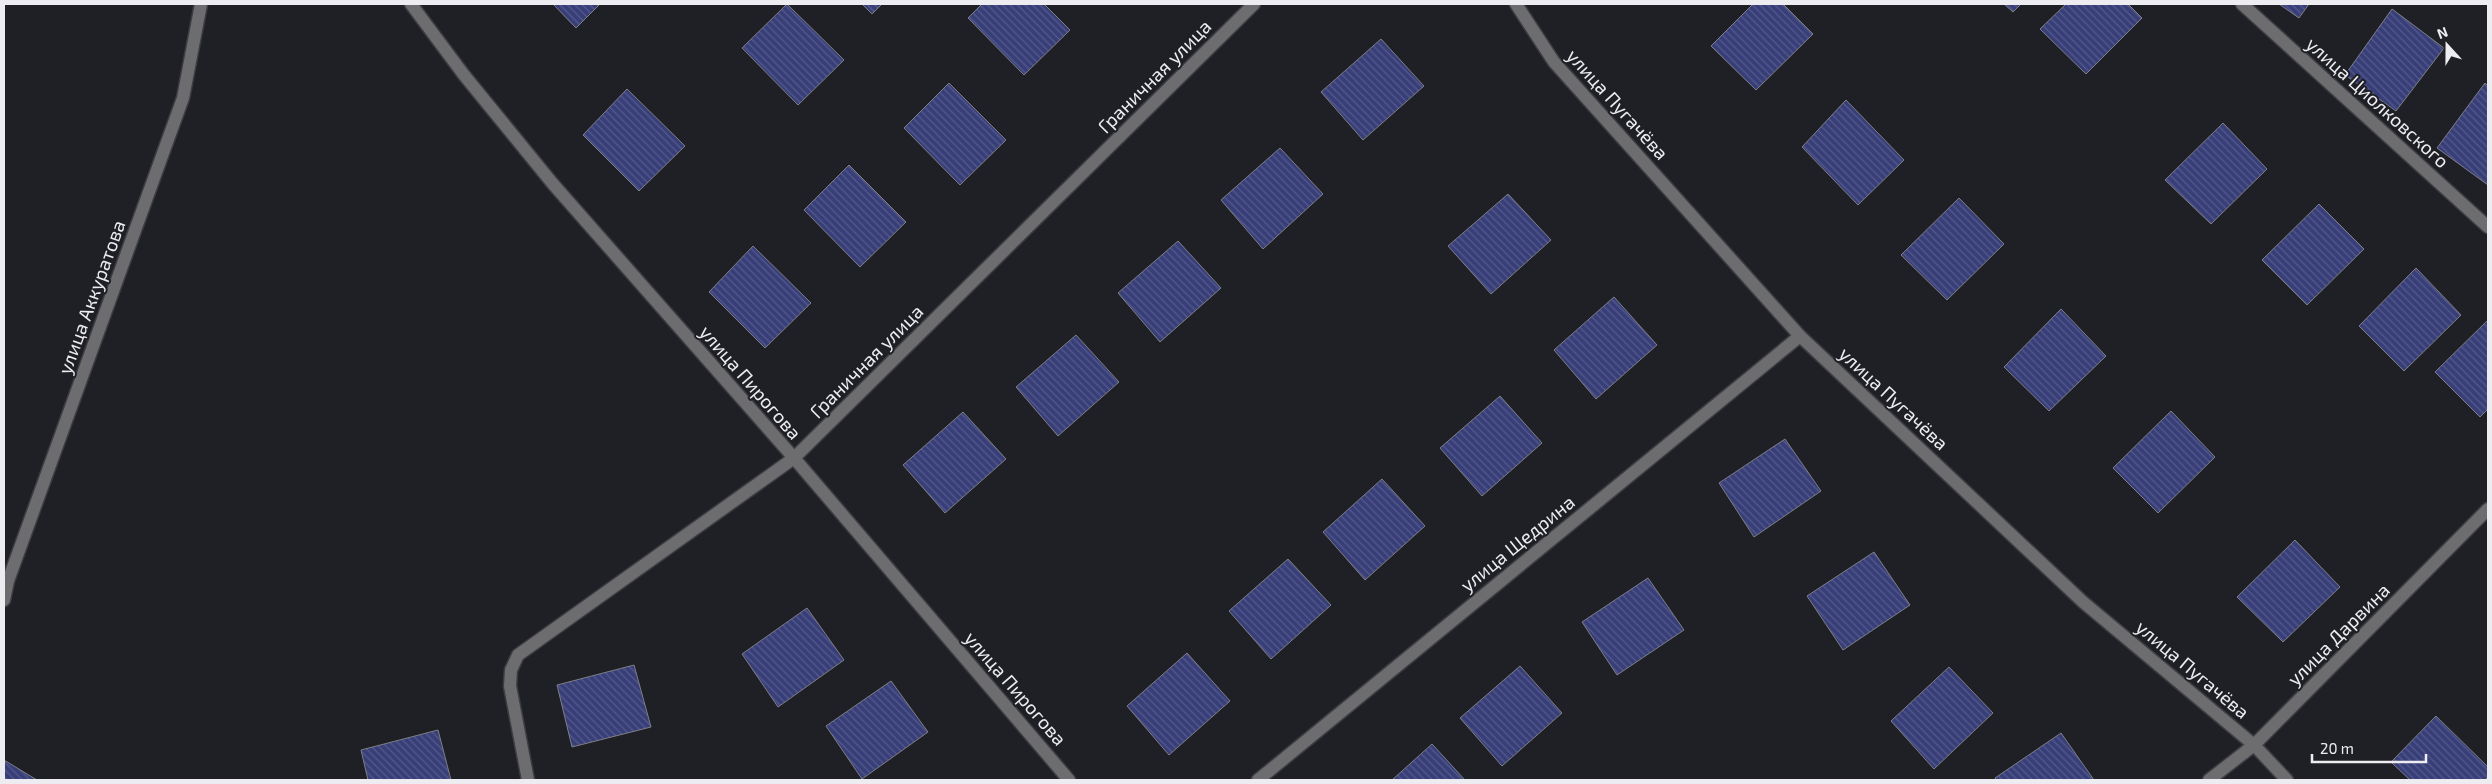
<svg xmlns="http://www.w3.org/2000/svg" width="2492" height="784" font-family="'Exo 2',sans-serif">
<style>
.building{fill:url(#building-back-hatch);stroke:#7e7f85}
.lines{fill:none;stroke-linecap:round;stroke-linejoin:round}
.minor-casing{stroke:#3c3d42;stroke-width:15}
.minor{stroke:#6d6d70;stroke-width:12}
.labels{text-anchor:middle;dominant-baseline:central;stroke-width:4;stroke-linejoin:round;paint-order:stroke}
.street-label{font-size:19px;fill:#ededf1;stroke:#1f2025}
</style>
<defs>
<pattern id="building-back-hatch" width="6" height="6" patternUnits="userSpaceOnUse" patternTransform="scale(1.25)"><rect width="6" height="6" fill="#383e78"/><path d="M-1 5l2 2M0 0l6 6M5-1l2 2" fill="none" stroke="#555a8c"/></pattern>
</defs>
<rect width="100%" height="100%" fill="#1f2025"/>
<g class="building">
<polygon points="553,4 600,4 576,28"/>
<polygon points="787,4 844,60 798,105 742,48"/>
<polygon points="862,4 882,4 872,14"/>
<polygon points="982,4 1044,4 1070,30 1024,75 968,18"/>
<polygon points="1753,4 1783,4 1813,34 1756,90 1711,46"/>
<polygon points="2004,4 2021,4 2013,12"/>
<polygon points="2066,4 2128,4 2142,18 2086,74 2040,29"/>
<polygon points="2279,4 2309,4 2299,18"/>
<polygon points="2392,9 2444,48 2396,111 2345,75"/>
<polygon points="1381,39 1424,86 1363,140 1321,92"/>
<polygon points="949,83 1006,140 960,185 904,128"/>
<polygon points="2485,83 2488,86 2488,185 2437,148"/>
<polygon points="627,89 685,146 639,191 583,135"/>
<polygon points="1846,100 1904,160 1858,205 1802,147"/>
<polygon points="2223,123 2267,169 2211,224 2165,180"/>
<polygon points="1280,148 1323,194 1263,249 1221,200"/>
<polygon points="849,165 906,222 860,267 804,210"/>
<polygon points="1508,194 1551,240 1491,294 1448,246"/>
<polygon points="1959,198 2004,244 1947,300 1901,255"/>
<polygon points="2319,204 2364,249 2307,305 2262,260"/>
<polygon points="1178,241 1221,288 1160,342 1118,293"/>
<polygon points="753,246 811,303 765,348 709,292"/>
<polygon points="2416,268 2461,315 2404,371 2359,326"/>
<polygon points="1614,297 1657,345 1596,399 1554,350"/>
<polygon points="2061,309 2106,356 2049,411 2004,367"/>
<polygon points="2488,320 2488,409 2480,417 2435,372"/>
<polygon points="1076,335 1119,382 1058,436 1016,387"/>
<polygon points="1500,396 1542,443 1482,496 1440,448"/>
<polygon points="2171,411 2215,457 2158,513 2113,468"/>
<polygon points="963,412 1006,459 945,513 903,465"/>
<polygon points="1785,439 1821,491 1754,537 1719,483"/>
<polygon points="1382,479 1425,526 1365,580 1323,532"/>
<polygon points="2295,540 2340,587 2283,642 2237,597"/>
<polygon points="1874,552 1910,605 1843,650 1807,596"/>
<polygon points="1288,559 1331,605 1271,659 1229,611"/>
<polygon points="1648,578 1684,630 1617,675 1582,622"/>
<polygon points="807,608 844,660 778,707 742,654"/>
<polygon points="1187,653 1230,701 1169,755 1127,706"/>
<polygon points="634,665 651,727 572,747 557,685"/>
<polygon points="1520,666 1562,713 1502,766 1460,718"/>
<polygon points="1949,667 1993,713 1934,769 1891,721"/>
<polygon points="891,681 928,732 862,779 826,726"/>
<polygon points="2436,716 2488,767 2488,777 2485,780 2410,780 2391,762"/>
<polygon points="438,730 451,780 368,780 361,750"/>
<polygon points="2061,733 2094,780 1997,780 1995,778"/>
<polygon points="1432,744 1465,780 1392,780"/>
<polygon points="4,760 37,780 4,780"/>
</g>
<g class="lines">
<g class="minor-casing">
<g id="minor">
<polyline points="411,4 464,75 553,184 794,458 1069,780"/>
<polyline points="1516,4 1554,62 1800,336 2083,602 2254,745 2287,780"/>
<polyline points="2242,4 2488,227"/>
<polyline points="4,600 8,581 183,98 201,4"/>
<polyline points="528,780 510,686 511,670 518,655 794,458 1254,4"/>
<polyline points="1258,780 1800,336"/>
<polyline points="2209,780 2254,745 2488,509"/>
</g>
</g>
<use href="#minor" class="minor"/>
</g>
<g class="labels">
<g class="street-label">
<text transform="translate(1154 76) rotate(-45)">Граничная улица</text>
<text transform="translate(2378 102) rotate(42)">улица Циолковского</text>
<text transform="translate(1618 104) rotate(48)">улица Пугачёва</text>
<text transform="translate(91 297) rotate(-70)">улица Аккуратова</text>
<text transform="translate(866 361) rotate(-45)">Граничная улица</text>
<text transform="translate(751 382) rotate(49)">улица Пирогова</text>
<text transform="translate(1894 398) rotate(43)">улица Пугачёва</text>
<text transform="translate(1517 543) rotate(-39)">улица Щедрина</text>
<text transform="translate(2338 634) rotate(-45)">улица Дарвина</text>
<text transform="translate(2193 669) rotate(40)">улица Пугачёва</text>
<text transform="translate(1016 688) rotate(49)">улица Пирогова</text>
</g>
</g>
<rect width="2492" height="784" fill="none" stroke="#ededf1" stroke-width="10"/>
<g transform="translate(2447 45) rotate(339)" stroke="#1f2025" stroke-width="4" paint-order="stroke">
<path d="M0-4L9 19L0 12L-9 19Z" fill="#ededf1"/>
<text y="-8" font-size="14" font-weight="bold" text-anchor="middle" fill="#ededf1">N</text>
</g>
<path d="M2312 754v8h114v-8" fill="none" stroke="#ededf1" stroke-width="2.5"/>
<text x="2320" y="754" font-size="15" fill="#ededf1" stroke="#1f2025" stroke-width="4" paint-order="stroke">20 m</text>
</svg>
